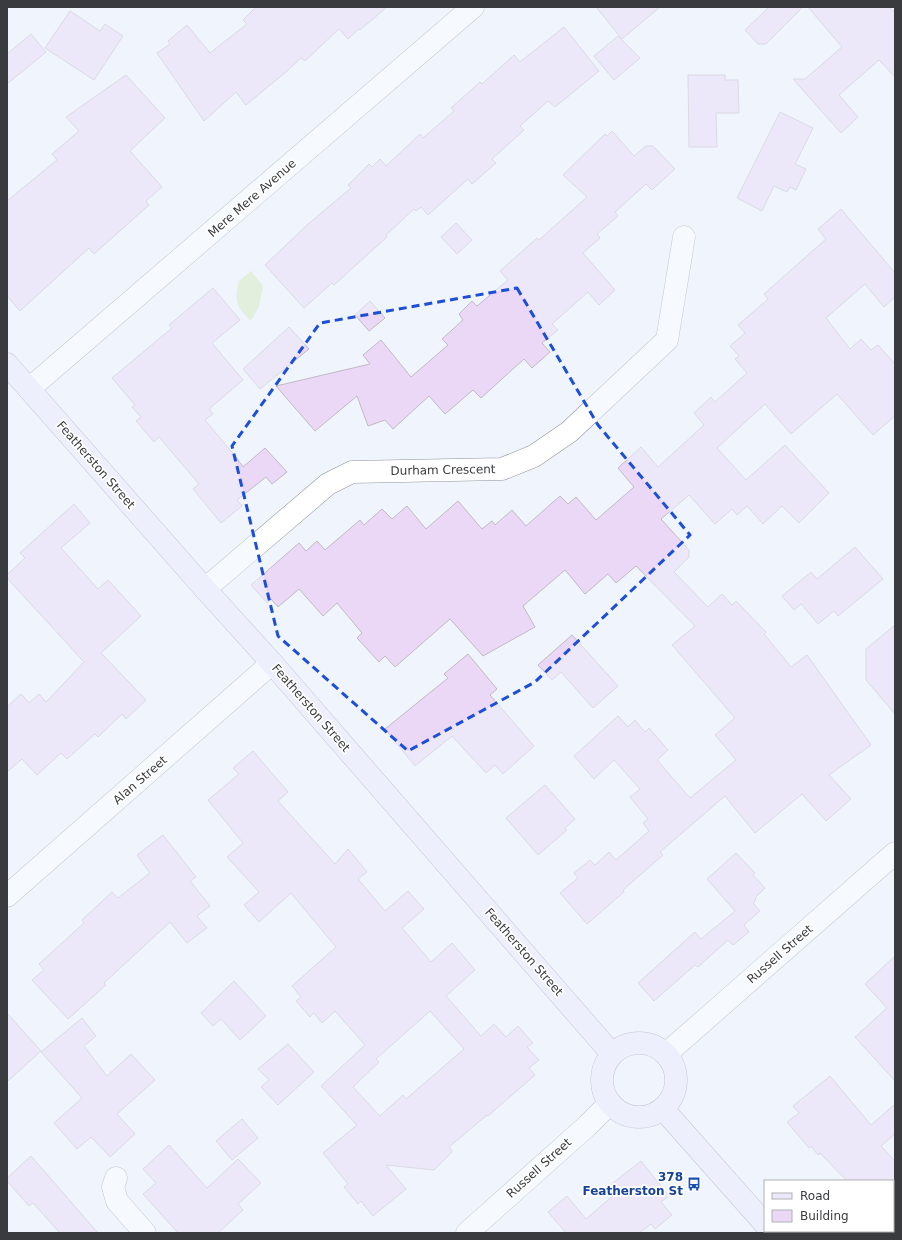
<svg xmlns="http://www.w3.org/2000/svg" width="902" height="1240" font-family="'DejaVu Sans',sans-serif">
<style>
.green{fill:#d2e9b6}
.building{fill:#ebd7f6;stroke:#c0bbc3;fill-rule:evenodd}
.lines{fill:none;stroke-linecap:round;stroke-linejoin:round}
.minor-casing{stroke:#8f949c;stroke-width:23}
.secondary-casing{stroke:#8f949c;stroke-width:23}
.minor{stroke:#fff;stroke-width:22}
.secondary{stroke:#ece8fb;stroke-width:22}
.marked{fill:none;stroke:#1d4ed8;stroke-width:3;stroke-dasharray:8 5;stroke-linejoin:round}
.labels{text-anchor:middle;dominant-baseline:central;stroke-width:3.5;stroke-linejoin:round;paint-order:stroke}
.street-label{font-size:12px;fill:#393b3e;stroke:#fff}
.transit-label{font-size:12px;font-weight:bold;fill:#164399;stroke:#fff;text-anchor:end}
</style>
<rect width="100%" height="100%" fill="#eff4fd"/>
<path class="green" d="M 251,271 L 263,286 L 259,306 L 251,321 C 236,306 234,302 239,281 Z"/>
<g class="building">
<polygon points="256,7 387,7 360,30 359,29 348,39 339,29 305,61 301,58 286,72 246,105 236,92 204,121 157,53 170,44 168,41 187,25 210,53 247,24 243,20"/>
<polygon points="596,7 660,7 622,39"/>
<polygon points="769,7 803,7 766,44 758,44 745,30"/>
<polygon points="808,7 889,7 895,13 895,77 879,60 839,95 858,117 841,133 793,79 805,79 842,47"/>
<polygon points="70,11 100,31 105,24 123,36 94,80 45,48"/>
<polygon points="564,27 599,71 555,107 548,101 520,126 524,130 492,159 496,163 472,184 468,179 428,215 421,207 416,211 414,209 386,235 387,237 334,285 332,283 304,308 265,265 307,225 351,188 348,185 369,164 372,167 380,159 386,166 420,134 423,138 454,111 451,108 480,82 482,84 514,55 520,62"/>
<polygon points="31,34 46,52 7,84 7,54"/>
<polygon points="618,36 640,58 614,80 594,56"/>
<polygon points="126,75 165,118 130,151 162,187 146,201 149,205 94,254 89,248 20,311 7,296 7,201 57,160 52,154 79,131 66,117"/>
<polygon points="688,75 725,75 725,80 738,80 739,113 716,113 717,147 689,147"/>
<polygon points="780,112 813,128 795,164 806,169 796,190 790,187 787,192 774,186 762,211 737,198"/>
<polygon points="612,131 634,156 646,146 653,146 675,169 652,190 646,184 615,212 618,216 597,234 600,238 583,253 615,290 599,305 588,292 552,324 558,330 542,343 550,352 532,368 524,359 481,398 473,390 445,414 429,396 393,429 385,420 368,426 357,396 315,431 276,386 370,364 363,355 381,340 411,377 448,345 442,339 463,320 459,314 472,301 477,306 508,280 500,271 537,238 539,240 587,197 563,175 605,134 607,136"/>
<polygon points="841,209 895,273 895,297 884,307 865,284 826,318 850,349 861,339 871,350 878,345 895,364 895,416 873,435 837,394 791,434 765,404 717,448 746,480 785,445 829,493 799,523 782,506 763,524 747,506 737,515 732,509 715,524 689,495 661,519 689,550 689,557 674,572 708,607 722,594 732,605 736,601 766,632 764,634 791,667 807,655 871,745 829,775 851,799 826,821 802,794 755,833 725,796 660,852 663,855 623,890 624,892 587,924 560,893 578,878 574,873 590,860 595,865 609,852 616,860 649,831 643,823 648,819 630,797 640,789 614,760 594,779 574,756 618,716 628,727 635,720 645,732 649,728 668,750 657,760 690,798 736,760 715,735 735,718 672,645 695,626 636,566 616,583 608,574 585,594 565,570 523,606 535,627 483,656 450,619 395,667 385,656 379,662 357,638 362,633 337,603 323,616 299,589 278,607 271,599 267,603 251,585 299,543 306,551 317,541 325,550 360,520 364,525 382,509 392,519 407,506 426,529 458,501 482,529 492,521 495,525 512,510 526,526 560,496 568,504 576,497 596,520 634,487 618,468 641,447 658,467 704,425 694,413 711,397 715,402 747,373 735,359 739,356 730,346 745,333 738,325 768,299 764,294 826,239 818,229"/>
<polygon points="456,223 472,240 457,254 441,237"/>
<polygon points="213,288 240,320 212,343 243,380 209,409 213,414 205,420 236,457 243,467 265,448 287,472 272,484 266,477 237,500 242,506 221,523 193,489 199,484 159,437 154,442 136,421 141,417 132,407 135,405 112,378 172,328 169,325"/>
<polygon points="370,301 385,318 369,331 355,315"/>
<polygon points="289,327 309,349 260,389 243,369"/>
<polygon points="74,504 90,523 61,548 98,589 108,580 141,616 101,653 146,700 126,719 122,714 98,737 95,734 67,759 61,753 37,775 22,759 7,772 7,707 21,694 29,703 39,694 46,702 84,662 7,578 7,575 25,558 20,553"/>
<polygon points="855,547 883,579 838,616 834,611 818,624 801,604 794,610 782,596 811,572 817,579"/>
<polygon points="895,625 895,714 866,680 866,649"/>
<polygon points="572,635 618,686 593,708 561,672 552,680 538,665"/>
<polygon points="468,654 497,689 490,695 534,746 503,774 495,765 486,773 452,736 415,766 385,729 448,678 444,674"/>
<path d="M 253,751 L 288,792 L 278,801 L 335,864 L 348,849 L 367,872 L 358,879 L 385,911 L 408,891 L 424,909 L 402,928 L 431,962 L 452,943 L 475,970 L 446,996 L 481,1036 L 494,1024 L 506,1037 L 518,1026 L 533,1043 L 527,1047 L 539,1060 L 529,1068 L 535,1075 L 488,1116 L 487,1115 L 449,1147 L 452,1151 L 451,1153 L 434,1170 L 386,1165 L 406,1189 L 373,1216 L 361,1201 L 358,1204 L 344,1187 L 348,1184 L 323,1153 L 357,1125 L 321,1086 L 365,1045 L 335,1011 L 322,1023 L 314,1013 L 310,1017 L 296,1001 L 301,997 L 292,986 L 336,947 L 291,893 L 259,922 L 244,905 L 259,892 L 227,857 L 243,843 L 208,800 L 239,774 L 233,768 ZM 430,1011 L 464,1049 L 406,1099 L 403,1095 L 380,1116 L 353,1087 L 379,1062 L 376,1059 Z"/>
<polygon points="545,785 575,819 565,828 567,830 538,855 506,818"/>
<polygon points="163,835 196,877 190,881 210,906 197,916 207,928 187,943 170,922 104,983 106,985 68,1019 32,980 44,970 39,964 84,923 82,920 112,892 118,898 150,873 137,855"/>
<polygon points="736,853 755,873 753,875 765,888 755,898 756,900 753,903 760,911 744,925 749,932 733,945 728,940 698,967 695,965 654,1001 638,983 695,932 701,939 735,911 707,879"/>
<polygon points="895,956 895,1081 855,1037 887,1008 865,984"/>
<polygon points="234,981 266,1016 240,1040 221,1019 213,1026 201,1013"/>
<polygon points="7,1013 41,1051 7,1082"/>
<polygon points="82,1018 96,1036 84,1046 107,1076 131,1054 155,1080 117,1114 135,1134 110,1157 91,1137 77,1149 54,1123 82,1098 41,1052"/>
<polygon points="288,1044 314,1072 278,1105 261,1087 269,1080 258,1069"/>
<polygon points="830,1076 871,1125 895,1104 895,1134 881,1146 895,1161 895,1181 847,1181 820,1153 818,1155 811,1146 809,1148 787,1122 799,1113 793,1106"/>
<polygon points="242,1119 258,1138 232,1160 216,1141"/>
<polygon points="169,1145 207,1188 238,1159 261,1183 238,1204 243,1210 218,1233 178,1233 143,1194 156,1183 143,1169"/>
<polygon points="31,1156 98,1233 60,1233 33,1203 29,1206 7,1181 7,1178"/>
<polygon points="641,1161 669,1196 661,1202 672,1215 655,1229 651,1224 639,1233 566,1233 548,1212 567,1196 586,1219 615,1194 609,1186"/>
</g>
<g class="lines">
<g class="minor-casing">
<g id="minor">
<polyline points="29,389 473,7"/>
<polyline points="205,589 328,484 352,472 502,469 534,456 569,432 667,340 684,237"/>
<polyline points="7,896 272,663"/>
<polyline points="666,1054 895,853"/>
<polyline points="116,1178 113,1187 117,1201 145,1233"/>
<polyline points="467,1233 587,1126 610,1103"/>
</g>
</g>
<g class="secondary-casing">
<g id="secondary">
<polyline points="7,364 205,589 272,663 612,1054"/>
<circle cx="639" cy="1080" r="37"/>
<polyline points="663,1109 765,1224"/>
</g>
</g>
<use href="#minor" class="minor"/>
<use href="#secondary" class="secondary"/>
</g>
<path d="M0 0H902V1240H0ZM 517,288 L 598,425 L 690,535 L 535,682 L 408,751 L 278,636 L 232,446 L 320,323 Z" fill="#eff4fd" fill-opacity=".55" fill-rule="evenodd"/>
<path class="marked" d="M 517,288 L 598,425 L 690,535 L 535,682 L 408,751 L 278,636 L 232,446 L 320,323 Z"/>
<defs>
<g id="bus-bare" transform="scale(1.08)"><path d="M-5-6H5V4H4V6H2V4H-2V6H-4V4H-5ZM-3.5-4V0h7V-4ZM-3.5 1.2v1.5H-2V1.2ZM2 1.2v1.5H3.5V1.2Z" fill="#1a4fb4" stroke="#fff" stroke-width="2.5" paint-order="stroke"/></g>
</defs>
<g fill-rule="evenodd">
<use href="#bus-bare" x="694" y="1184"/>
</g>
<g class="labels">
<g class="street-label">
<text transform="translate(252 198) rotate(-41)">Mere Mere Avenue</text>
<text transform="translate(96 465) rotate(49)">Featherston Street</text>
<text transform="translate(443 470) rotate(-1)">Durham Crescent</text>
<text transform="translate(311 708) rotate(49)">Featherston Street</text>
<text transform="translate(140 780) rotate(-41)">Alan Street</text>
<text transform="translate(524 952) rotate(49)">Featherston Street</text>
<text transform="translate(780 954) rotate(-41)">Russell Street</text>
<text transform="translate(539 1168) rotate(-42)">Russell Street</text>
</g>
<g class="transit-label">
<text x="683" y="1177">378<tspan x="683" dy="14">Featherston St</tspan></text>
</g>
</g>
<rect width="902" height="1240" fill="none" stroke="#393b3e" stroke-width="16"/>
<rect x="764" y="1180" width="130" height="52" fill="#ffffff" stroke="#b0b1b2"/>
<rect x="772" y="1193" width="20" height="6" fill="#ece8fb" stroke="#b0b1b2"/>
<text x="800" y="1200" font-size="12" fill="#393b3e">Road</text>
<rect x="772" y="1210" width="20" height="12" fill="#ebd7f6" stroke="#b0b1b2"/>
<text x="800" y="1220" font-size="12" fill="#393b3e">Building</text>
</svg>
